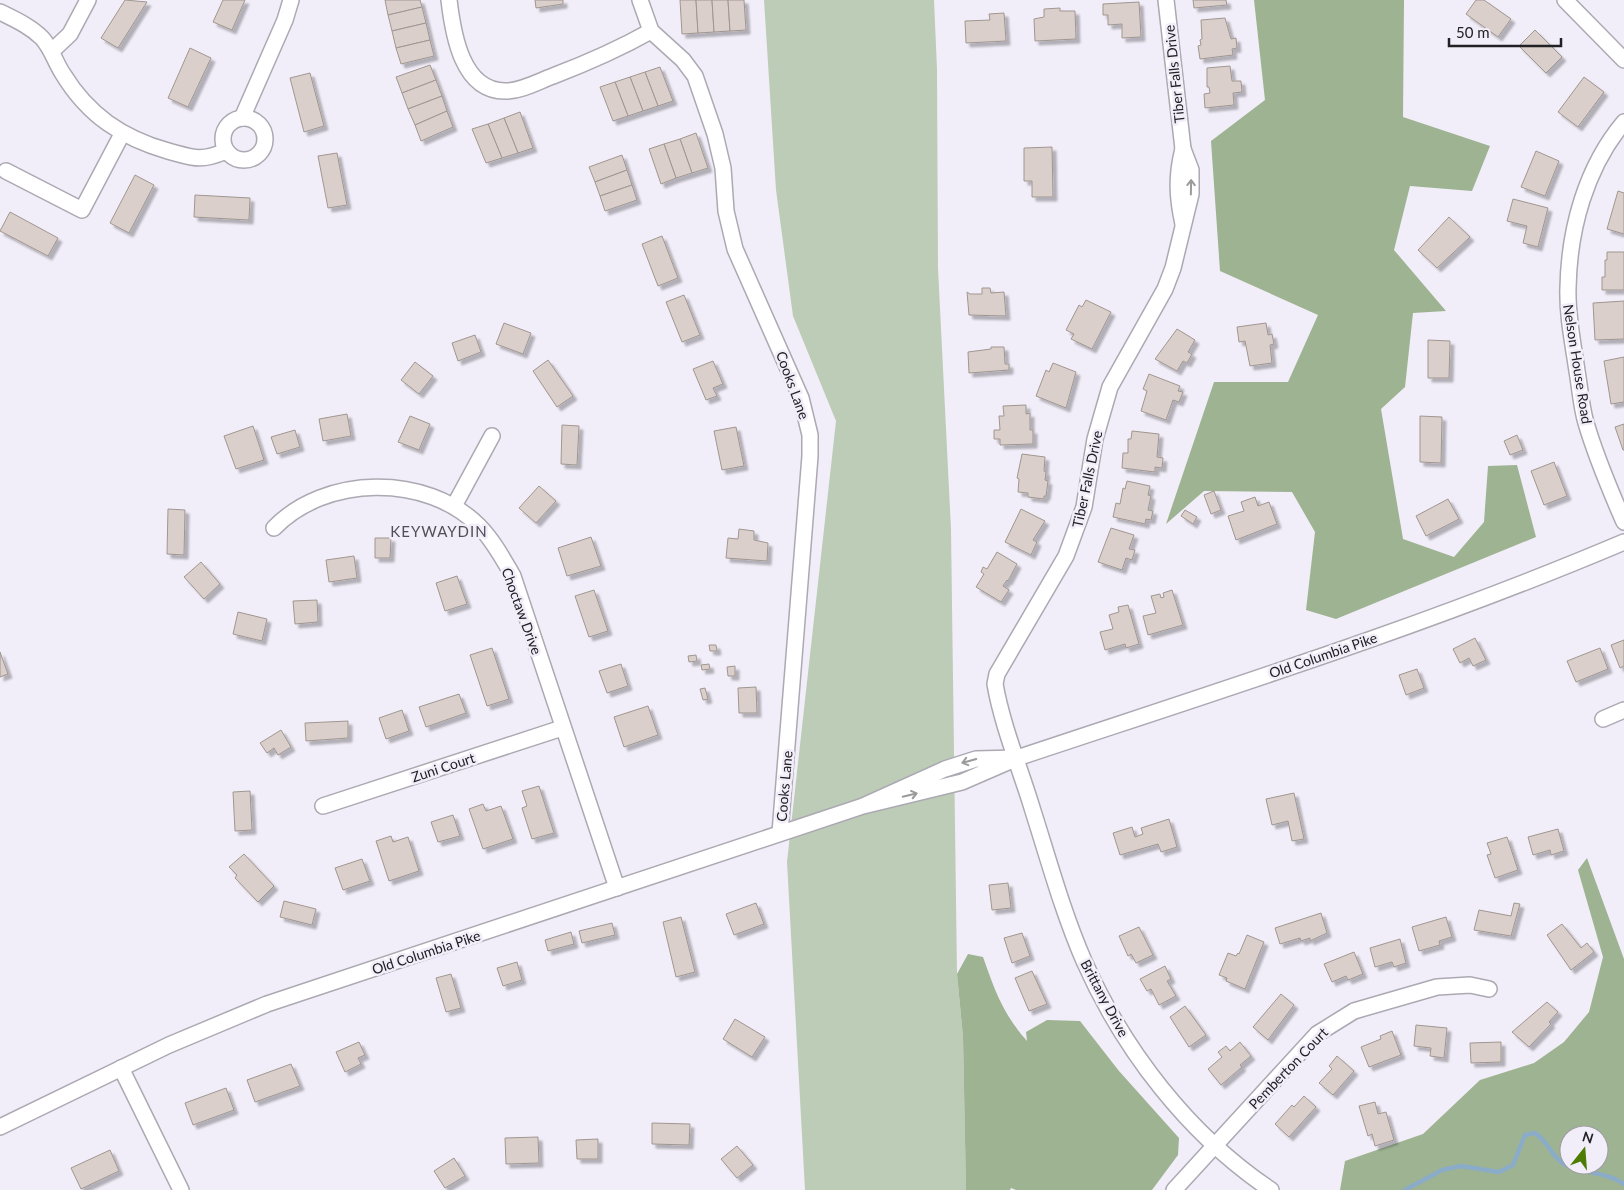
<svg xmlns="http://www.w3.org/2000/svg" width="1624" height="1190" font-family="Lato,sans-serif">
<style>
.green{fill:#bdccb6}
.forest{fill:#9db391;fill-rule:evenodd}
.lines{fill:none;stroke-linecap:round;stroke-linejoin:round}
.stream{stroke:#8bacc8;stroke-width:4.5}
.building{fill:#dacfca;stroke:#a09691;filter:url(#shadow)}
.minor-casing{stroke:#aca9b3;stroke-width:18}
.minor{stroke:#fff;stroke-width:15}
.oneway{stroke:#9b9b9c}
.labels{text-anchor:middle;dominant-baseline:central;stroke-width:5;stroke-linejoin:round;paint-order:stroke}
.street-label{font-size:14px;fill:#212024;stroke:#f2eef9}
.neighbourhood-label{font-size:15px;letter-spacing:1px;fill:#514e57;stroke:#f2eef9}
</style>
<defs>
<filter id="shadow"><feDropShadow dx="4" dy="4" stdDeviation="1" flood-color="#0004"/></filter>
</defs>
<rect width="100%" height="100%" fill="#f2eef9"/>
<polygon class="green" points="764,0 934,0 937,69 938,268 951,529 957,974 963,1037 966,1190 805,1190 787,862 836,421 793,316 776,190"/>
<g class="forest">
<polygon points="1254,0 1404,0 1403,117 1490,146 1472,191 1410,186 1394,250 1446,311 1413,313 1405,387 1381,409 1403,539 1454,557 1484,522 1488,466 1517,465 1536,537 1336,619 1306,610 1315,532 1292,492 1204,491 1166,524 1214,382 1288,382 1318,315 1220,271 1211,141 1265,100"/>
<path d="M 1587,858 L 1624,959 L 1624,1190 L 1340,1190 L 1345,1161 L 1423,1134 L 1480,1080 L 1534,1063 L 1564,1042 L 1589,1012 L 1603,957 L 1578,870 ZM 1569,1135 L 1599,1135 L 1599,1165 L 1569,1165 Z"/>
<path d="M 968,954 L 983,957 C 995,991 1003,1014 1027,1041 L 1026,1032 L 1047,1020 L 1080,1021 L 1119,1071 L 1179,1138 L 1178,1155 L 1152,1190 L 1016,1190 L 1011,1188 L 1010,1190 L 966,1190 L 963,1037 L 957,974 Z"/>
</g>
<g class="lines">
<path class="stream" d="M 1405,1190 L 1442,1170 L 1461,1166 L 1499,1172 L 1513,1165 L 1525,1135 L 1535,1133 C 1548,1141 1550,1155 1564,1164 C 1581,1174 1605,1171 1624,1184"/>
</g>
<g class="building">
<polygon points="125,0 147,2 118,48 101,38"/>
<polygon points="223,0 245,0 232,30 213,22"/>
<polygon points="385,0 420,0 422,7 388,15"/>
<polygon points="535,0 563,0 563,4 536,8"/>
<polygon points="680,0 696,0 698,33 682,34"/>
<polygon points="696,0 712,0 714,32 698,33"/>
<polygon points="712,0 728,0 730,31 714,32"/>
<polygon points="728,0 744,0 746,30 730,31"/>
<polygon points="1193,0 1226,0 1227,5 1194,8"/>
<polygon points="1476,0 1484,0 1511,19 1498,37 1466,14"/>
<polygon points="1139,2 1141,37 1122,38 1122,24 1108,25 1108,15 1103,15 1103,4"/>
<polygon points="422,7 426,23 392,31 388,15"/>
<polygon points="1060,8 1060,11 1075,11 1076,39 1035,41 1034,19 1044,17 1044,9"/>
<polygon points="1004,13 1006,41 966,43 965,21 990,20 989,14"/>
<polygon points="1225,18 1231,39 1236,38 1237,48 1232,49 1233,55 1200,59 1198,46 1201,45 1200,40 1202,39 1201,20"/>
<polygon points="426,23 430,40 396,48 392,31"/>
<polygon points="1535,30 1562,57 1546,73 1519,46"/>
<polygon points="430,40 434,56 401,64 396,48"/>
<polygon points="190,48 211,58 188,107 168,98"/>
<polygon points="430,65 436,80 402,93 396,77"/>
<polygon points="1230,66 1232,81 1241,81 1242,92 1233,93 1234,105 1205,108 1204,94 1210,93 1209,87 1207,87 1207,68"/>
<polygon points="660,67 673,101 658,106 645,72"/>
<polygon points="645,72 658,106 643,111 630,77"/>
<polygon points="310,73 324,126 304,132 290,78"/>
<polygon points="630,77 643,111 628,116 615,82"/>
<polygon points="1584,77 1604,92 1578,127 1558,112"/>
<polygon points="436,80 442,96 408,109 402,93"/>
<polygon points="615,82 628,116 613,121 600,87"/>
<polygon points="442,96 447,111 415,125 408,109"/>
<polygon points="447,111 453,127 421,141 415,125"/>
<polygon points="520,112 533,148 518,153 504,118"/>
<polygon points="504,118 518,153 502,158 488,124"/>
<polygon points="488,124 502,158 486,163 472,129"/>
<polygon points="696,133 708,168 692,173 680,139"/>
<polygon points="680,139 692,173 676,178 664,144"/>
<polygon points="664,144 676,178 661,184 649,149"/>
<polygon points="1052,147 1053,197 1032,197 1032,181 1024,181 1024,148"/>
<polygon points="1536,151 1559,161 1545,196 1521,187"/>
<polygon points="337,153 347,205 328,208 318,156"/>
<polygon points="622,155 627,170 595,182 589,167"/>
<polygon points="627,170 632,185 600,196 595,182"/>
<polygon points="135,175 154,185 129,233 110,223"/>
<polygon points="632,185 637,200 605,211 600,196"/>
<polygon points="1618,191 1624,193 1624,234 1607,229"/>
<polygon points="195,195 250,198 249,220 194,217"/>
<polygon points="1513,199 1548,208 1538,247 1523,243 1527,226 1507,221"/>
<polygon points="10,212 58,238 48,256 0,231"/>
<polygon points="1449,217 1470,237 1437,268 1418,250"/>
<polygon points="662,236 678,278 658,286 642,244"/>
<polygon points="1607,252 1624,252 1624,290 1602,290 1602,277 1605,277 1605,260 1607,260"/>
<polygon points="982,288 990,288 991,293 1004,292 1006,316 969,315 967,292 970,294 982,294"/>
<polygon points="684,295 700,335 682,342 666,302"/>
<polygon points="1086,300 1111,312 1092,349 1071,339 1074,334 1066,330 1079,305 1082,307"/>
<polygon points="1624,301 1624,339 1595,340 1593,303"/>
<polygon points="504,323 531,333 523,354 496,344"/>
<polygon points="1266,323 1268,335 1272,334 1274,344 1270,345 1272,363 1250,366 1245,341 1239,342 1237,327"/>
<polygon points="1177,329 1195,340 1188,352 1192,354 1187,363 1183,361 1177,371 1155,359"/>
<polygon points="475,335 481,352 458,361 452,343"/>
<polygon points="1428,340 1450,341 1449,378 1428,378"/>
<polygon points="991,347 1004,347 1005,364 1009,364 1009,370 969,373 968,352 991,349"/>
<polygon points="1624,357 1624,402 1611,404 1604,361"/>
<polygon points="548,360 573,396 557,407 533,371"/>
<polygon points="713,361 723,384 713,388 717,396 706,400 693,369"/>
<polygon points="415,362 433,376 419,394 401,380"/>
<polygon points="1053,363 1076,372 1066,408 1036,396 1046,370 1049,372"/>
<polygon points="1149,374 1180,386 1178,391 1183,392 1179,402 1173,400 1166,420 1141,411 1147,391 1143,389"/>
<polygon points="1026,405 1026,414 1030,413 1030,430 1033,430 1033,444 1000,445 1000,439 994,439 994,430 1000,430 999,416 1004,416 1003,406"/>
<polygon points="347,414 351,436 323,441 319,419"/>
<polygon points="410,416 430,424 419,450 398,442"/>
<polygon points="1420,416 1442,417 1441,463 1420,462"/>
<polygon points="1624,424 1624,450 1623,450 1615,427"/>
<polygon points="562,425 579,426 577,465 561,464"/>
<polygon points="253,426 264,460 236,469 224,436"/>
<polygon points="736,427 744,466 722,470 714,431"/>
<polygon points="295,430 300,447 277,454 271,437"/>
<polygon points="1132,431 1159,434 1157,457 1163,458 1162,468 1155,467 1155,472 1122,468 1123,453 1128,453 1128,439 1131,439"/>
<polygon points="1517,435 1523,450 1510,455 1504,441"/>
<polygon points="1022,454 1045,457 1044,471 1046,472 1045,480 1048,481 1046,496 1044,496 1044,499 1028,497 1028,493 1018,492 1019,479 1017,478"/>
<polygon points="1554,462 1567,496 1544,505 1531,471"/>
<polygon points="1127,481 1150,486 1148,495 1151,496 1148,510 1153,511 1151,520 1146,519 1145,524 1113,517 1116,503 1120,504 1123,488 1125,489"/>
<polygon points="539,486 556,501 536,523 519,508"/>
<polygon points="1214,491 1221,510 1211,514 1204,495"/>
<polygon points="1255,497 1258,506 1269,502 1277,524 1236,540 1228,516 1244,511 1241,502"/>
<polygon points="1448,499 1459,519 1426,536 1416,516"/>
<polygon points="168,509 185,510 184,555 167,554"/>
<polygon points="1021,509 1045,521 1033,540 1037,542 1031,555 1005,542"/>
<polygon points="1185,510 1197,517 1193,524 1181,516"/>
<polygon points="1111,528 1134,535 1129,549 1135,550 1132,560 1126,558 1122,570 1098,562"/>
<polygon points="739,529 754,531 754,540 768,543 767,561 726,558 728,538 738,539"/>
<polygon points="591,537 601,566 567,576 558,548"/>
<polygon points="375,538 391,538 390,558 375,558"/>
<polygon points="997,552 1017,564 1008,581 1007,580 1003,586 1009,590 1001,602 976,587 984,574 981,572 983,567 987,569"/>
<polygon points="354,556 357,578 329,582 326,560"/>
<polygon points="201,562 220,584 204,599 184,577"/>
<polygon points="457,576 467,604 445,611 436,583"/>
<polygon points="594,590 608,631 589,637 575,596"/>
<polygon points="1172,590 1183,625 1148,635 1143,616 1156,613 1151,596 1160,594 1161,598 1164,597 1163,593"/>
<polygon points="317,600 318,622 295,624 293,601"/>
<polygon points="1128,605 1139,644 1126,648 1125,644 1105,650 1100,632 1113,629 1109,615 1119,612 1118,607"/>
<polygon points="238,612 267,619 262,641 233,634"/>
<polygon points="1475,638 1486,660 1473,666 1469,658 1460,663 1453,649"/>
<polygon points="1624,640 1624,666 1620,668 1611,645"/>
<polygon points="709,645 716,645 717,651 710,651"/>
<polygon points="492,648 509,699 487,706 470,655"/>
<polygon points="1600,648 1608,669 1576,682 1567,661"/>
<polygon points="0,652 8,674 0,677"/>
<polygon points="696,655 697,661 689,662 688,656"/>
<polygon points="621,664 628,686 607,693 599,671"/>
<polygon points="709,664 710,669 702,670 701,665"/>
<polygon points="735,666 735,676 728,676 727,667"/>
<polygon points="1417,669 1424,688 1406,695 1399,675"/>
<polygon points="756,687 757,713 739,713 738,688"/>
<polygon points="705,688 708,699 703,700 700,689"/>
<polygon points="459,694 466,713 426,727 419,707"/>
<polygon points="648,706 658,735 624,747 614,717"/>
<polygon points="402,710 409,731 386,739 379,718"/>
<polygon points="348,721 348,738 306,741 305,723"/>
<polygon points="281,730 291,747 278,755 274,748 267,753 260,743"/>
<polygon points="539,786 554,833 532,839 522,808 527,806 522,791"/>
<polygon points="250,791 252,830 235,831 233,792"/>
<polygon points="1294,793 1304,839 1292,841 1288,821 1272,825 1266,799"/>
<polygon points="483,804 486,811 501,806 513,839 483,849 469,809"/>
<polygon points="453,815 460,836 438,842 431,822"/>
<polygon points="1169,819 1177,847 1161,852 1158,844 1120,855 1113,833 1132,827 1135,837 1143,834 1141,828"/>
<polygon points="1558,829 1564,851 1551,855 1550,850 1533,855 1528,837"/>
<polygon points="391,836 393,842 408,837 419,871 389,881 376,841"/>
<polygon points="1507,837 1518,870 1495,878 1487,855 1491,854 1487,843"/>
<polygon points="244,854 274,886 258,902 235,878 237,875 229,867"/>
<polygon points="362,859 370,881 343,890 335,868"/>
<polygon points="1008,883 1011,908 992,910 989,885"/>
<polygon points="284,901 316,909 312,925 280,917"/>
<polygon points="756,903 764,924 734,935 726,914"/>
<polygon points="1514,903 1520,904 1511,936 1474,930 1479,910 1511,916"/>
<polygon points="1321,913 1327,933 1310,941 1310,938 1301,941 1300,938 1280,944 1275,928"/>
<polygon points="681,917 695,972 676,977 663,922"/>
<polygon points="1446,917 1452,937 1439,941 1440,945 1419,951 1412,927"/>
<polygon points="612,923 615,935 582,943 579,931"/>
<polygon points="1562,924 1581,948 1587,943 1594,952 1571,970 1547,935"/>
<polygon points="1139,927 1153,955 1136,963 1131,954 1128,956 1119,936"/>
<polygon points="571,932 574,944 548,951 545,940"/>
<polygon points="1022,933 1030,956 1012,963 1004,938"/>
<polygon points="1247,935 1264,942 1245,989 1226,981 1227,978 1219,975 1228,953 1236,956 1238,953 1239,954"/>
<polygon points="1400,939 1406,963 1394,967 1392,962 1375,967 1370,948"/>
<polygon points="1354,952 1363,974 1348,980 1346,976 1332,982 1324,964"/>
<polygon points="517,962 522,980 503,986 497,968"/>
<polygon points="1165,966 1171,979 1167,981 1176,996 1159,1005 1151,989 1147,991 1140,979"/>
<polygon points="1032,971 1047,1004 1029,1011 1015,978"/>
<polygon points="451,974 461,1008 446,1012 436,978"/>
<polygon points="1281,994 1294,1005 1268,1040 1253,1027"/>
<polygon points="1547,1002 1558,1012 1549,1022 1551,1024 1529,1047 1512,1032"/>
<polygon points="1185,1006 1206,1035 1189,1047 1170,1017"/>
<polygon points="735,1019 765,1037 752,1057 723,1039"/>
<polygon points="1416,1025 1447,1028 1444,1058 1430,1056 1431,1048 1414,1046"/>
<polygon points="1392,1031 1401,1055 1369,1067 1361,1047 1381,1039 1380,1036"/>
<polygon points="359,1042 365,1055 358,1058 361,1064 345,1072 336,1052"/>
<polygon points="1240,1042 1251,1056 1240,1065 1242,1067 1221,1085 1208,1069 1222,1057 1218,1052 1226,1046 1230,1051"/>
<polygon points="1501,1042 1501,1062 1471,1063 1470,1043"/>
<polygon points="1337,1056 1354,1071 1333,1095 1319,1083 1332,1069 1329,1066"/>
<polygon points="291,1064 300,1086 255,1102 247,1080"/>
<polygon points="226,1088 234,1110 193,1125 185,1103"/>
<polygon points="1304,1096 1316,1107 1289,1137 1275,1124 1292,1105 1294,1107"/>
<polygon points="1375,1102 1378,1114 1386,1112 1394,1140 1375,1146 1372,1134 1368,1136 1359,1106"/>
<polygon points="652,1123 690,1124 689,1145 652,1144"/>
<polygon points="538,1137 539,1163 506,1164 505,1138"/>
<polygon points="598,1139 598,1159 577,1159 576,1140"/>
<polygon points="737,1146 753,1165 737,1178 721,1159"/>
<polygon points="110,1150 119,1171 81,1189 71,1168"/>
<polygon points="454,1158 465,1176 445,1188 434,1171"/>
</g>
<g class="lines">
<g class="minor-casing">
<g id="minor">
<path d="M 449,0 C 453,34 462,92 506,91 C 522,91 539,81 553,76 C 587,63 619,49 651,31"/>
<polyline points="640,0 651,31 683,60 695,76 715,134 723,168 726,211 735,249 801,398 810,435 810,456 780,833"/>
<path d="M 1166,0 L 1183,149 L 1191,170 L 1191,194 L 1173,268 L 1165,289 L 1110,387 L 1095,439 L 1084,507 L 1066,556 L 997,674 L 995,684 C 1002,725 1021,771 1033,811 C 1049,861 1063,913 1084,961 C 1124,1051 1189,1135 1271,1190"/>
<polyline points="1565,0 1624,60"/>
<path d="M 0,12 C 14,19 30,26 42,38 C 52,49 55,62 63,74 C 88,115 122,138 168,151 C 194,158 200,162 226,151"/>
<polyline points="52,51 70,34 88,0"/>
<circle cx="244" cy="139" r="21"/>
<polyline points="242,118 285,20 291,0"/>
<path d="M 1624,122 C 1586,167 1569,229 1568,288 C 1567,315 1573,343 1577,371 C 1580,388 1581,406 1586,423 C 1596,457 1610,490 1624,522"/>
<path d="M 1183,149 C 1176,176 1177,197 1183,224"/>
<polyline points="6,171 82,210 122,134"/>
<polyline points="454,506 492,436"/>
<path d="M 274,528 C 325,475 426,473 479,526 C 493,540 503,559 513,576 L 617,888"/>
<polyline points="1603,719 1624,710"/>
<path d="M 1017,758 C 1221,690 1426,626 1624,542"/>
<polyline points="323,806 562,728"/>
<polyline points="121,1068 181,1190"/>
<polyline points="0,1127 169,1045 267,1004 863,806 962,782 1017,758 976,759 945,769 863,806"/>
<polyline points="1174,1190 1317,1034 1354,1011 1437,987 1470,985 1489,989"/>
</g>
</g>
<use href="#minor" class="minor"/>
</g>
<defs><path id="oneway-shaft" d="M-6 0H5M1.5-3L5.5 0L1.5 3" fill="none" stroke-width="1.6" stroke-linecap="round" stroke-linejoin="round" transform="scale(1.25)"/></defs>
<g class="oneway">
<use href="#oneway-shaft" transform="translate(1191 187) rotate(-89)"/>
<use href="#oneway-shaft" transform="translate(969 761) rotate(164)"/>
<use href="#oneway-shaft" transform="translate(910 795) rotate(-13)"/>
</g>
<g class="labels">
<g class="street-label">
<text transform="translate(1174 74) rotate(-96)">Tiber Falls Drive</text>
<text transform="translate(1578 364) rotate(81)">Nelson House Road</text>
<text transform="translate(793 385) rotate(70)">Cooks Lane</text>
<text transform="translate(1087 479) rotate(-78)">Tiber Falls Drive</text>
<text transform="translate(522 611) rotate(70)">Choctaw Drive</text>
<text transform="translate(1323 655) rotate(-19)">Old Columbia Pike</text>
<text transform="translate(443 767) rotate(-18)">Zuni Court</text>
<text transform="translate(784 786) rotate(-85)">Cooks Lane</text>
<text transform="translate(426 952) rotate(-18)">Old Columbia Pike</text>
<text transform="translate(1105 998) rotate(62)">Brittany Drive</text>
<text transform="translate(1288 1068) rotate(-46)">Pemberton Court</text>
</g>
<g class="neighbourhood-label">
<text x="439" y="531">KEYWAYDIN</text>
</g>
</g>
<g transform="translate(1584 1150) rotate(17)"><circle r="24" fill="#f2eef9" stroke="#9e9ca4"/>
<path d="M0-4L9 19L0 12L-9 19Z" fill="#4c7c04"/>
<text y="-8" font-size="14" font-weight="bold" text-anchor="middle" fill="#212024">N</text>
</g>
<path d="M1449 38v8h112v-8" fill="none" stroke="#212024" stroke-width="2.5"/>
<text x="1456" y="38" font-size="15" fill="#212024" stroke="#f2eef9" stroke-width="4" paint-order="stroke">50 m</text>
</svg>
